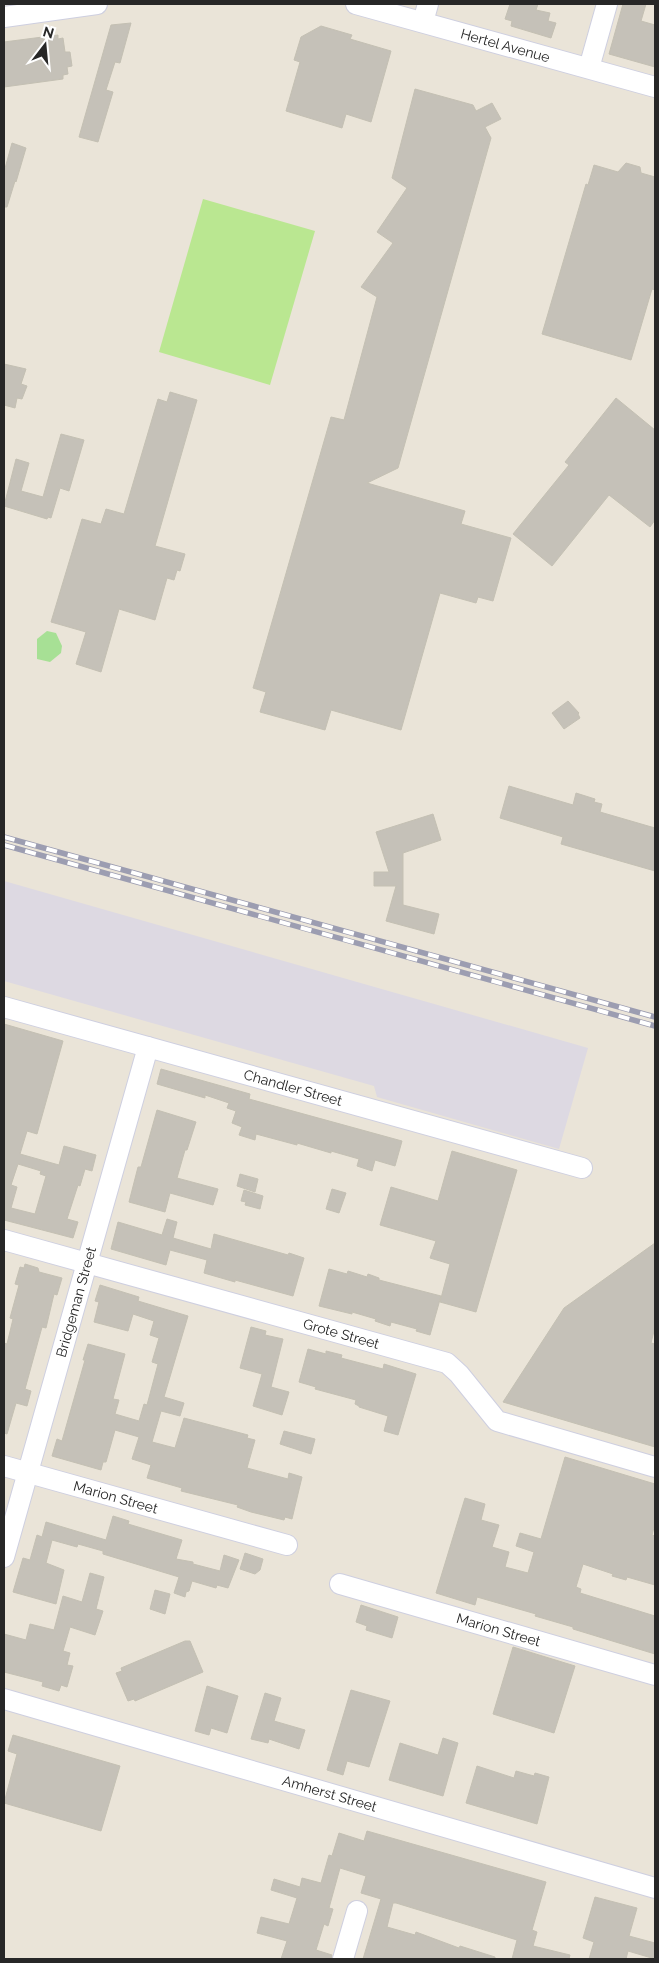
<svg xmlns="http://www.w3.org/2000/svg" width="659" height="1963" font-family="Raleway,sans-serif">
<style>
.industrial{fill:#ddd9e2}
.green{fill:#a7e095}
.pitch{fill:#bae791}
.building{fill:#c5c1b8;stroke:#c4c0b3;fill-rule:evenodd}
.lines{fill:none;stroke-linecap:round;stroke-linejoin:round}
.minor-casing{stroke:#cecfe0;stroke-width:22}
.minor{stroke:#fff;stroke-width:20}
.rail-casing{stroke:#9c9db1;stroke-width:5.5}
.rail{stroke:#fff;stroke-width:4;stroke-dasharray:11;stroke-linecap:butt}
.labels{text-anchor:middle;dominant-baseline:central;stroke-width:5;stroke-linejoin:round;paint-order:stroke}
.street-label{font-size:14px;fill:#272727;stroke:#fff}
</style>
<rect width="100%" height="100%" fill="#eae4d8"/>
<polygon class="industrial" points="4,881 588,1048 559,1149 377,1097 374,1086 4,981"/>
<polygon class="green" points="47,631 56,633 62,646 61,653 50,662 37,659 37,639"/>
<polygon class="pitch" points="203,199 315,231 270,385 159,352"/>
<g class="building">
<polygon points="510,4 538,4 536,10 550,13 548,21 556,23 551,38 511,26 512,21 505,19"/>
<polygon points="623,4 646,4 641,21 655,25 655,67 609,54"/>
<polygon points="131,23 120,63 115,62 106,90 113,92 98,142 79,137 111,25"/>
<polygon points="321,26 352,35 350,39 391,51 371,122 346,114 342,128 286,111 300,62 294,60 301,37"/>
<polygon points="58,35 58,39 63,38 65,52 70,52 72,66 67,67 68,74 63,75 63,79 4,87 4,42"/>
<polygon points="415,89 473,105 476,111 492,103 501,119 485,127 491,138 398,468 367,483 465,511 461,524 511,538 493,601 478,597 476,603 440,593 401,730 331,710 325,730 260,712 266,692 253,688 331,417 344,420 377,297 361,287 393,243 377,232 407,188 392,178"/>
<polygon points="12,143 26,148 16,182 15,181 7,207 4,207 4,172"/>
<polygon points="626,163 640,167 641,173 655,177 655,290 652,289 631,360 542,334 586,184 588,185 594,165 618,172"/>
<polygon points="4,364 26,369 21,384 27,386 22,399 17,398 15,408 4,405"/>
<polygon points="170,392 197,400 155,546 185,554 180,571 177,570 174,580 167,578 155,620 119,609 101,672 76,664 86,632 51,622 82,519 101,524 106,509 124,514 158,399 167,402"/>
<polygon points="616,398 655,430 655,520 650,527 609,495 552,566 513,534 569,465 565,462"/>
<polygon points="61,434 84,440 69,491 60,488 51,518 48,517 47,519 4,506 16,459 29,463 21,491 43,497"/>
<polygon points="568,701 579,713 578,714 580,718 564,729 552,713"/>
<polygon points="509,786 573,805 576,793 595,799 594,802 602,804 600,812 655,828 655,871 561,844 563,837 500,818"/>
<polygon points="433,814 441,840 403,853 403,905 439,914 434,934 386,921 396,886 374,886 374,872 389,872 376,832"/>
<path d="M 4,1024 L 63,1041 L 37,1134 L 27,1131 L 20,1154 L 59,1165 L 64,1146 L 96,1155 L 92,1171 L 85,1169 L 80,1186 L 78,1185 L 67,1219 L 78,1222 L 73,1238 L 4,1220 ZM 18,1164 L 41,1171 L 40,1174 L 46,1176 L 35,1214 L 11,1208 L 17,1187 L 11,1185 Z"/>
<polygon points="161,1069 250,1094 249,1099 402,1141 395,1166 375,1160 372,1171 357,1166 359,1159 331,1151 331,1153 297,1143 297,1145 256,1134 255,1140 239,1135 242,1127 232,1123 236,1111 227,1108 229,1103 205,1095 205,1098 157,1084"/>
<polygon points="157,1110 196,1122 187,1150 185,1150 177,1178 218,1189 213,1205 170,1193 165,1212 129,1202 138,1167 141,1167"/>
<polygon points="452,1151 517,1170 476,1312 440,1302 450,1264 430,1258 436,1241 380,1225 391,1187 438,1201"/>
<polygon points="240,1174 258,1179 255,1192 237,1186"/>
<polygon points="332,1189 346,1193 339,1213 326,1209"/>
<polygon points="244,1190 263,1196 260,1209 245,1205 246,1202 241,1201"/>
<polygon points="167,1219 177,1222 173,1238 211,1249 214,1234 288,1255 289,1253 304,1258 293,1296 235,1280 235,1282 204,1273 207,1260 170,1250 166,1265 111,1249 118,1222 162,1235"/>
<polygon points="655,1243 655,1327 651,1343 655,1344 655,1447 503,1402 564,1308"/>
<polygon points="25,1264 38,1268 39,1272 62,1278 57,1295 54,1294 46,1328 42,1327 25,1389 31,1391 27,1406 16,1403 7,1434 4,1433 4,1343 7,1344 13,1319 10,1318 19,1285 15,1284 20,1267 24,1268"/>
<polygon points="329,1269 347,1274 348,1271 367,1277 368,1274 379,1278 379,1280 441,1296 430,1335 416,1331 417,1329 391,1322 390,1326 375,1321 376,1319 352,1312 352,1314 319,1306"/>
<polygon points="100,1285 139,1297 138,1301 188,1316 164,1397 184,1403 180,1416 161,1411 152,1442 175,1448 184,1418 248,1435 247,1438 255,1440 247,1468 288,1479 289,1473 302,1477 292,1519 285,1517 284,1520 251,1512 237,1507 238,1505 181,1491 182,1488 147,1478 151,1465 132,1459 139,1437 115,1430 106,1462 103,1462 101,1470 52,1456 57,1439 62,1441 85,1360 83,1360 88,1344 125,1354 113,1399 119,1400 115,1414 139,1421 144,1404 147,1405 158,1364 152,1362 159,1338 150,1335 154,1321 133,1314 128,1331 94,1322 99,1302 95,1301"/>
<polygon points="251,1327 266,1331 265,1335 283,1339 271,1387 289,1392 282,1415 253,1406 262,1374 240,1368"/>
<polygon points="308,1349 326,1354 326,1351 342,1355 341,1358 383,1369 384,1364 416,1374 398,1435 384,1431 388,1416 359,1407 359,1406 355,1404 356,1400 315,1389 316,1387 299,1382"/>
<polygon points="284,1431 315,1439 311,1454 280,1444"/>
<polygon points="565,1457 655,1484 655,1524 652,1535 655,1536 655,1585 627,1577 626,1580 612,1576 613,1574 583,1564 576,1587 581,1589 580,1593 655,1616 655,1654 573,1629 573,1627 535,1616 536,1614 477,1597 475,1605 436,1593 465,1498 485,1504 481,1520 499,1525 492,1547 509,1552 505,1567 528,1573 534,1552 516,1546 520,1533 541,1539"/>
<polygon points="113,1516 129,1521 128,1524 182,1540 176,1559 193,1562 193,1564 220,1571 224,1555 239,1560 228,1588 217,1585 216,1588 192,1581 189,1591 186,1592 185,1597 174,1593 179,1577 103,1554 103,1551 78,1544 77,1547 52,1540 46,1563 64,1570 56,1604 13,1592 23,1558 30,1560 37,1535 42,1537 46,1522 106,1540"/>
<polygon points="245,1553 263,1559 260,1570 255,1574 240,1569"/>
<polygon points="90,1573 104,1577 96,1609 103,1611 95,1635 70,1627 63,1651 70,1653 67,1665 73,1666 67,1687 61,1685 59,1691 42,1686 43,1682 4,1672 4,1634 26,1640 30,1624 54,1630 63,1596 82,1602"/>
<polygon points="155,1590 170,1594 165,1614 150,1609"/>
<polygon points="361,1605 398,1617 392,1638 366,1630 367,1626 356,1622"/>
<polygon points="185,1641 190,1641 203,1672 135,1701 134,1699 128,1701 116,1673 122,1671 121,1668"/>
<polygon points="513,1647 575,1666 554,1733 493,1714"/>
<polygon points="207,1686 238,1696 227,1733 211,1728 209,1735 195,1731"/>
<polygon points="351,1690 390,1701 369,1767 347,1761 343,1775 327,1770"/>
<polygon points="265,1693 281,1698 274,1721 305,1730 299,1749 269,1739 268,1743 251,1739"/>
<polygon points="13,1735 120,1766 101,1831 4,1803 17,1754 8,1751"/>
<polygon points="443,1738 458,1743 443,1796 389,1780 400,1743 438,1755"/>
<polygon points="477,1766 514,1778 516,1771 534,1776 535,1773 549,1777 537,1824 466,1803"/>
<polygon points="367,1831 546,1882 532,1930 537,1932 533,1946 570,1955 569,1959 512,1959 517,1940 396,1903 393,1903 387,1927 415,1935 416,1932 459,1948 460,1946 495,1957 495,1959 363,1959 381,1899 361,1893 366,1876 340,1868 329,1908 333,1909 328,1926 324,1924 316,1950 332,1955 331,1959 281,1959 287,1941 257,1933 261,1917 289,1924 297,1898 271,1890 274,1879 300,1887 302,1878 321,1883 329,1855 332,1856 339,1833 364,1841"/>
<polygon points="595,1897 637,1908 629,1936 655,1943 655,1959 628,1951 626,1959 589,1959 594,1942 583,1938"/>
</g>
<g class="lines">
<g class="minor-casing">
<g id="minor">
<path id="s1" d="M 356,4 L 655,87"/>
<polyline points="4,17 97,4"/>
<polyline points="423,22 428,4"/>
<polyline points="589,68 607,4"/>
<path id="s2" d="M 4,1007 L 582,1168"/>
<path id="s3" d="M 4,1240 L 447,1363 L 459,1374 L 497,1421 L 655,1467"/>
<path id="s4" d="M 4,1466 L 287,1545"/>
<path id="s5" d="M 4,1557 L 148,1047"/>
<path id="s6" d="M 340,1584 L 655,1675"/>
<path id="s7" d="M 4,1699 L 655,1888"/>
<polyline points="343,1959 357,1911"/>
</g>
</g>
<use href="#minor" class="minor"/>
<g class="rail-casing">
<g id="rail">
<polyline points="4,837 655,1017"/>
<polyline points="4,845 655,1026"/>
</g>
</g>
<use href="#rail" class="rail"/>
</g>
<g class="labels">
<g class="street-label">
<text stroke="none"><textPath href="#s1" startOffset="155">Hertel Avenue</textPath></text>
<text stroke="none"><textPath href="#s2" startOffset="300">Chandler Street</textPath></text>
<text stroke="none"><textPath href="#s5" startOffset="265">Bridgeman Street</textPath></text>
<text stroke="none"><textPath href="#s3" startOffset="350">Grote Street</textPath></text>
<text stroke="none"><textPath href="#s4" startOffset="116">Marion Street</textPath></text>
<text stroke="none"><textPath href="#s6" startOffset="165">Marion Street</textPath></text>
<text stroke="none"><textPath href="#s7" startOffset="339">Amherst Street</textPath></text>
</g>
</g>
<rect width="659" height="1963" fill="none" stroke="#272727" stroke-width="10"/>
<g transform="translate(45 45) rotate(16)" stroke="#ffffff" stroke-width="4" paint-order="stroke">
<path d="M0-4L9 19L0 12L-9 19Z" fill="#272727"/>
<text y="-8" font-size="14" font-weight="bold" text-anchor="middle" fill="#272727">N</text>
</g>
</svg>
